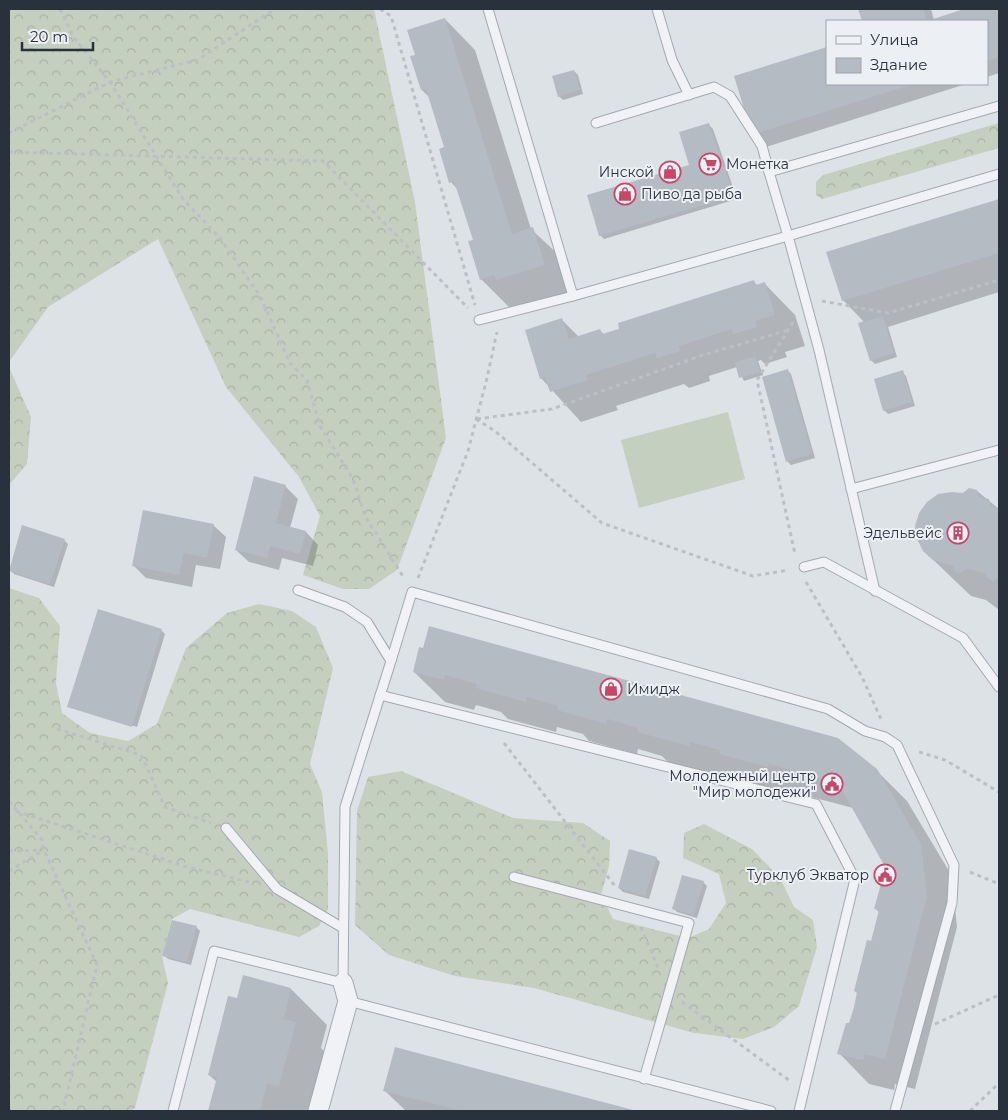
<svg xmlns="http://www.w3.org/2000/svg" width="1008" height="1120" font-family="Montserrat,sans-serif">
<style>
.forest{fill:url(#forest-crowns)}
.pitch{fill:#c5cfbf}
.shadow{fill:#0003}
.building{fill:#b5bbc2}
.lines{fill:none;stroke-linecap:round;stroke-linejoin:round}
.lane-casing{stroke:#a3a9b0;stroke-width:11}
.street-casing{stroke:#a3a9b0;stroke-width:21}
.path{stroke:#bcc0c5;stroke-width:3;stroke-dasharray:4 4;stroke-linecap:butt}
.lane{stroke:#f0f2f5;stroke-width:9}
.street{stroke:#f0f2f5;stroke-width:19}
.labels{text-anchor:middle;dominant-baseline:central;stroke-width:4;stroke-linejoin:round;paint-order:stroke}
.poi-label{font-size:14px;fill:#28313c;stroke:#ecf0f4;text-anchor:end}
</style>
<defs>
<pattern id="forest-crowns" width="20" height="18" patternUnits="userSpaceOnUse" patternTransform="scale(1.25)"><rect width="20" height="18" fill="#c5cfbf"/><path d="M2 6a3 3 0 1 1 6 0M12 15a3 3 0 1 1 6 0" fill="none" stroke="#a9b2a5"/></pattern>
</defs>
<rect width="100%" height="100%" fill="#dde2e6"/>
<g class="forest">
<polygon points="9,9 374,9 415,202 446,438 397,570 369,589 343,589 303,575 320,516 299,477 226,387 158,239 48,307 9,362"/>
<polygon points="999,123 999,148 822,199 816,195 816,182 823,175"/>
<polygon points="9,367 31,417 27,464 9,485"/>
<polygon points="9,588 39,598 60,626 56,683 62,713 90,733 128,741 157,724 186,648 227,613 259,604 292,611 316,627 333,668 310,764 322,792 328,854 328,909 319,926 299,937 190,909 172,919 162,956 168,983 135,1108 131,1111 9,1111"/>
<polygon points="401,771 513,818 583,823 610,841 609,866 601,895 613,919 688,938 709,929 726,903 719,874 683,858 684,833 704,824 752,849 780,878 794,907 813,920 817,947 799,1006 774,1027 743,1039 694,1033 534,988 455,976 389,955 355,925 357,811 368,777"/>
</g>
<polygon class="pitch" points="728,412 745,479 639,508 621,440"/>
<g class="shadow">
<polygon points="859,9 931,9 934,20 968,9 999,9 999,73 987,77 987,21 863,21"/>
<polygon points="445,19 475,50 531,229 563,259 574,295 512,310 481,279 474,240 458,190 451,182 446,148 430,98 422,90 416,56"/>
<polygon points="574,71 578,75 583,94 563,100 559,96"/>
<polygon points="827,84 966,84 766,147 753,134"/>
<polygon points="709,125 713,129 737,199 604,239 600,235 690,166"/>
<polygon points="999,200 999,292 888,327 897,357 875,364 871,360 865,323 843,300 828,252"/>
<polygon points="754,282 758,286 765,284 795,315 805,346 785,352 787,357 765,364 761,360 758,361 764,378 788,371 791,374 815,458 791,465 787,461 763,375 744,381 737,367 709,376 710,381 689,388 684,384 616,406 618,410 581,422 541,378 562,320 579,337 600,330 604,335"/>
<polygon points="902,372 906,376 915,406 888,414 884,410"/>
<polygon points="285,486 298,499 290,528 306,532 318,545 313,566 282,558 279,570 249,562 236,550"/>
<polygon points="977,491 999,509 998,609 986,600 971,596 924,551 964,495"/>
<polygon points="213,525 226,537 220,569 196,565 192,587 146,578 133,565"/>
<polygon points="64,540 68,544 54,587 14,574 10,570"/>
<polygon points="98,611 162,631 165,634 137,727 72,707 72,709 69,706"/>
<polygon points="420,649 876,770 907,801 952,876 957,927 915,1089 895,1084 894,1090 869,1084 839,1053 850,1025 858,994 855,991 872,943 880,913 875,908 887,886 885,865 853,808 800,794 799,797 751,784 746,779 720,772 719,776 669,763 662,756 638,749 637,754 589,741 583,734 557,727 556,732 508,719 501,712 476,705 474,710 445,702 414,672"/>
<polygon points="656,858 660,862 649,899 623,892 619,888"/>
<polygon points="703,882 707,886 697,918 677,912 673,908"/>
<polygon points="196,927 200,931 191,965 168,959 164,955"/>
<polygon points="244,977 291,989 327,1025 321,1048 331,1059 318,1111 209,1111 217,1082 209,1075 238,1000"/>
<polygon points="396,1049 634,1111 406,1111 384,1090"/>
</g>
<g class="building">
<polygon points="858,9 923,9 927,21 964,9 999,9 999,57 987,61 987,21 862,21"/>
<polygon points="445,18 512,234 533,227 545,265 496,280 494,275 480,280 468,241 473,240 454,181 449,183 439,149 444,147 426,89 421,90 410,56 415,55 407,30"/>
<polygon points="827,47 827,84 913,84 752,135 734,76"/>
<polygon points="574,70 580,90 558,97 552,76"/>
<polygon points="709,123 734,196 599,236 587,195 689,165 679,132"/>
<polygon points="999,199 999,253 842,301 826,252"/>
<polygon points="754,280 756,285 765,282 775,315 755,321 757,327 733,334 732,329 679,346 680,351 657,358 655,353 586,375 588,380 550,392 545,377 540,379 525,330 562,318 569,339 600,329 602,334 619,329 618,323"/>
<polygon points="883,316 894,353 870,361 858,323"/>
<polygon points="755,356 760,372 739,378 735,363"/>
<polygon points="788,369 812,454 786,462 762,377"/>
<polygon points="903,370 912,402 883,411 874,379"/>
<polygon points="254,476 286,485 276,523 306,531 300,554 270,546 267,558 235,550"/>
<polygon points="969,488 977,490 979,497 989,499 991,506 999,508 999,576 994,581 988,579 985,573 967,569 961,573 956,572 953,566 933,560 923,551 917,539 915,526 919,513 927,502 938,494 952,492 963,493"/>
<polygon points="143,510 214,524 207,558 184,553 179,575 132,566"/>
<polygon points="22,525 65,539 50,584 9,571"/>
<polygon points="98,609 162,629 132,727 67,707"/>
<polygon points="429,626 838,738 877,769 921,844 927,896 885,1059 865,1054 863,1060 837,1054 846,1023 849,1023 854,1007 857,992 854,991 867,940 871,941 879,910 874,909 881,884 886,885 884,865 842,790 825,779 769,764 768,767 719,754 720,750 690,742 689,746 637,732 638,728 608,719 606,724 557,710 558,706 527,697 526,702 476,688 477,684 445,675 444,680 413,672 419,647 423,648"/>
<polygon points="629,849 657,857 645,896 618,888"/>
<polygon points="682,875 704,881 694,915 672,909"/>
<polygon points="172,920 197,926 187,962 162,956"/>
<polygon points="243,975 291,988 284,1019 296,1022 279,1086 267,1083 260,1111 208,1111 217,1077 208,1075 228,996 237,998"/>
<polygon points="395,1047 637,1111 462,1111 383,1091"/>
</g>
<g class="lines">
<g class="lane-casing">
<g id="lane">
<polyline points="488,9 573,296 788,236 769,172 999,106"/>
<polyline points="657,9 672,60 689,95"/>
<polyline points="596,123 714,87 730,96 762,146 769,172"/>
<polyline points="479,320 573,296"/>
<polyline points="851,489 999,450"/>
<polyline points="804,567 824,562 963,638 999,687"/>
<polyline points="875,591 819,350 788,236 999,174"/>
<polyline points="391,661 412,592 828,709 865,731 885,737 897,745 954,865 952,903 895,1111"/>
<polyline points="380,695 816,804 855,879 799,1111"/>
<polyline points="226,828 277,889 343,928"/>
<polyline points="514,877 689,923 644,1079"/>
<polyline points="348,1001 771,1111"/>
<polyline points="173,1111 214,951 343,983 345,807 391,661 367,622 345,607 298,590"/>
</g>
</g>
<g class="street-casing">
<polyline id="street" points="318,1111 348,1001 343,983"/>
</g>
<g class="path">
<polyline points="60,9 75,39 110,82 183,199 220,238 260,296 290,363 307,380 320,426 353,479 365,516 404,578"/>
<polyline points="380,9 391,16 475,305"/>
<polyline points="9,133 110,82 197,60 275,9"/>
<polyline points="9,152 323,161 468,308"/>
<polyline points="822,301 888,313 999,280"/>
<polyline points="793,322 757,380 795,554"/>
<polyline points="476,419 495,431 602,523 753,576 789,570"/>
<polyline points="477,419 552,409 703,355 789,330"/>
<polyline points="418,578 468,451 487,378 497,332"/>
<polyline points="806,582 862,677 881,719"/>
<polyline points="57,729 141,755 165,807 211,823"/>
<polyline points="504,743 615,886"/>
<polyline points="919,752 945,760 999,792"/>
<polyline points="9,801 42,840 44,850 97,965 63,1111"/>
<polyline points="16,811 184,866 249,882"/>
<polyline points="9,851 43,850"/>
<polyline points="9,871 44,850"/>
<polyline points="970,872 999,884"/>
<polyline points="641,927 659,970"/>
<polyline points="682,1002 790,1081"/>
<polyline points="935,1024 999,995"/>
<polyline points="970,1111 999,1083"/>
</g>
<use href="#lane" class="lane"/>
<use href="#street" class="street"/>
</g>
<defs>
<g id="supermarket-ring" transform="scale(1.125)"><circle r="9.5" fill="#ecf0f4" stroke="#c54869" stroke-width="1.5"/><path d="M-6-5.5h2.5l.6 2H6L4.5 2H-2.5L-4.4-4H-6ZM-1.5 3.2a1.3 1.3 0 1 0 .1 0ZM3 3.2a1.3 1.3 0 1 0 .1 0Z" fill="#c54869"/></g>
<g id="shop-ring" transform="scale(1.125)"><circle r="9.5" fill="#ecf0f4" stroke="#c54869" stroke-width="1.5"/><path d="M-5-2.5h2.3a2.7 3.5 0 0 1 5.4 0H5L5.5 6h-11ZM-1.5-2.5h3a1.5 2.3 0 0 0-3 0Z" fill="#c54869"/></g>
<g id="building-ring" transform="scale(1.125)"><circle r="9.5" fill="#ecf0f4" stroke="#c54869" stroke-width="1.5"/><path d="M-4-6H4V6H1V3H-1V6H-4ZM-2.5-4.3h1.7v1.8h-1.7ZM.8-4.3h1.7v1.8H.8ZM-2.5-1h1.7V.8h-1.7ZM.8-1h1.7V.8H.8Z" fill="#c54869"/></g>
<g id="civic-ring" transform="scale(1.125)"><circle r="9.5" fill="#ecf0f4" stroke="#c54869" stroke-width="1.5"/><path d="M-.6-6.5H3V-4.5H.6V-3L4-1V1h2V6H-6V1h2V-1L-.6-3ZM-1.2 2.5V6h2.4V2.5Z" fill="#c54869"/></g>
</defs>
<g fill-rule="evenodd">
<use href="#supermarket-ring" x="710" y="164"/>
<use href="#shop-ring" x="670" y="172"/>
<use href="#shop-ring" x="625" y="194"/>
<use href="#building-ring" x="958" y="533"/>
<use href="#shop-ring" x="611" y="689"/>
<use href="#civic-ring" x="832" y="784"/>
<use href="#civic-ring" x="885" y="875"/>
</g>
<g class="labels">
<g class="poi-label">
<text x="726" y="164" text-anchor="start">Монетка</text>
<text x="654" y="172">Инской</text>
<text x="641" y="194" text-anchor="start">Пиво да рыба</text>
<text x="942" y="533">Эдельвейс</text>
<text x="627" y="689" text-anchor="start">Имидж</text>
<text x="816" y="776">Молодежный центр<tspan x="816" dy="16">"Мир молодежи"</tspan></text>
<text x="869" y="875">Турклуб Экватор</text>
</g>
</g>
<rect width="1008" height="1120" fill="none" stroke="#28313c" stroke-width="20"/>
<rect x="826" y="20" width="162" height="65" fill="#ecf0f4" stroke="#9ea4aa"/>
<rect x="836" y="36" width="25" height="8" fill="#f0f2f5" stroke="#9ea4aa"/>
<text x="870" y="45" font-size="15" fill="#28313c">Улица</text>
<rect x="836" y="58" width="25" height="15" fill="#b5bbc2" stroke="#9ea4aa"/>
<text x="870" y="70" font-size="15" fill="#28313c">Здание</text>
<path d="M22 42v8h71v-8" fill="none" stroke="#28313c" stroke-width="2.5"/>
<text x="30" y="42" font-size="15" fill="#28313c" stroke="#ecf0f4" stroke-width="4" paint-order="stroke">20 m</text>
</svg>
